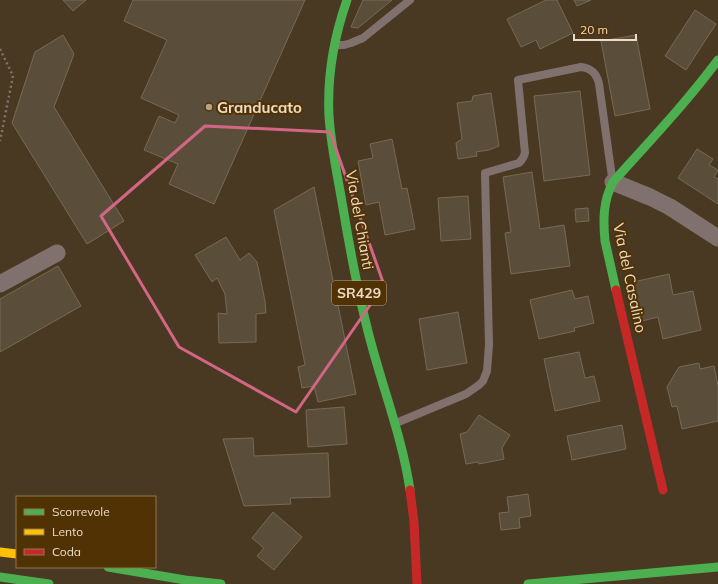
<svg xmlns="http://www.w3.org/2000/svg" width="718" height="584" font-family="Mulish,sans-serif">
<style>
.building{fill:#5a4e3a;stroke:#756a56}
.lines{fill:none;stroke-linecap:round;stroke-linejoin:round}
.path{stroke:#80736d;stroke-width:2.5;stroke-dasharray:2 3;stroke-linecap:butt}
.lane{stroke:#80716f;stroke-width:8}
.street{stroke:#80716f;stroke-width:17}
.fast{stroke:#4caf50;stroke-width:9}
.slow{stroke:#ffc107;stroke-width:9}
.jam{stroke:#c62828;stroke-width:9}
.marked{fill:none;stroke:#d36685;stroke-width:3;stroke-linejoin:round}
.poi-dot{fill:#b4a28c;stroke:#503204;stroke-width:1.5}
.labels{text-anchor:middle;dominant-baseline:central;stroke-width:4;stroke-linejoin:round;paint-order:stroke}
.shield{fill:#503204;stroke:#bea88b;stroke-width:1}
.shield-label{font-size:14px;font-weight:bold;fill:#eddbc5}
.poi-label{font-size:15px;font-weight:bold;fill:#eddbc5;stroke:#503204;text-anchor:start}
.street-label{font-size:15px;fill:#eddbc5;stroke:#503204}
</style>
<rect width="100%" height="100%" fill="#4a3922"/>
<g class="building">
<polygon points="63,0 86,0 73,11"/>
<polygon points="133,0 305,0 214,204 169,184 178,164 144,150 159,116 175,123 179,115 141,98 167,40 124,21"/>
<polygon points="363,0 392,0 358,28 351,27"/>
<polygon points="546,0 557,0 573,33 540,49 536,40 521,47 507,19"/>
<polygon points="574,0 591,0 577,6"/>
<polygon points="695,10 716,24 686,70 665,56"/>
<polygon points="63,35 74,54 54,107 124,221 87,244 12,123 35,52"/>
<polygon points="636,35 650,109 615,116 601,41"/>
<polygon points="580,91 590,175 544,181 534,96"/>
<polygon points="491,93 499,146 489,150 476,152 477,156 458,159 456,143 462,139 457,103 472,101 473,96"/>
<polygon points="392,139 402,189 407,188 415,229 385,235 379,202 366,205 358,161 373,158 370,144"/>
<polygon points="697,149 713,159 709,165 718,170 714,177 718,179 718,204 678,178"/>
<polygon points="532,172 540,229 564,225 570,266 511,274 505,233 511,232 503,177"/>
<polygon points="314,187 356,394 318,402 314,386 302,388 298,367 305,365 274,210"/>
<polygon points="468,196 471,239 441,241 438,198"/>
<polygon points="588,208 589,221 576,222 575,209"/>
<polygon points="226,237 240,260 249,253 257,262 265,301 266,313 256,314 256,342 219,343 218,313 227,314 225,294 217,278 212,282 195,255"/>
<polygon points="58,266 81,306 0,352 0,299"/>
<polygon points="669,274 673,295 693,291 701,330 663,339 658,317 642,321 633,282"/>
<polygon points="572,290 575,299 588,296 594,323 574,328 575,331 539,339 530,300"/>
<polygon points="458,312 467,363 427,370 419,319"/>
<polygon points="579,352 585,378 594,376 600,401 555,411 544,359"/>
<polygon points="699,363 700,369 714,366 718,386 718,421 682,429 677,406 672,407 667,387 679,367"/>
<polygon points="344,407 347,444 308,447 306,410"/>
<polygon points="479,415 510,435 502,448 504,459 479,464 478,462 466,464 460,434 467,432"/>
<polygon points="622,425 626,449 572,460 567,436"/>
<polygon points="253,438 254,456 328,453 330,497 290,498 291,504 244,506 223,439"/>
<polygon points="528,494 531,516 519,518 520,528 501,530 499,513 509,512 507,497"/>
<polygon points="273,512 302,537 274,570 257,556 264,548 252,538"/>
</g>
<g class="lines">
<polyline class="path" points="0,49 13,76 0,141"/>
<g class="lane">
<polyline points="335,45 344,45 351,43 363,38 410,0"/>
<path d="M 396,423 L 466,394 L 479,385 L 483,381 L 487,371 L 489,345 L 485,173 L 519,163 C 523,159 524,157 525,153 L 518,80 L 581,67 C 591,68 597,74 599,84 L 612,177"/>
</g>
<g class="street">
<polyline points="613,182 650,197 670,207 718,238"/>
<polyline points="0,284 57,253"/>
</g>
<g class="fast">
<path d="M 347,0 C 334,37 327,76 329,116 C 331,147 338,178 343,208 C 351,256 360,304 373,350 C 386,397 403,442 410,490"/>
<path d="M 616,290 L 605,241 C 603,220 603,201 613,182 C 649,142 686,103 718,60"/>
<polyline points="108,567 185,580 221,584"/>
<polyline points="0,577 49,584"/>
<polyline points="528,584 718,567"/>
</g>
<polyline class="slow" points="0,552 17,554"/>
<g class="jam">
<polyline points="616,290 663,490"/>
<polyline points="410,490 414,522 417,584"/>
</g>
</g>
<path class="marked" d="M 205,126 L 330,132 L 384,285 L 296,412 L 179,347 L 101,216 Z"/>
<circle class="poi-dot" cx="209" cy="107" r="4"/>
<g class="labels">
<rect class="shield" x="332" y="281" width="54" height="24" rx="3"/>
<g class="shield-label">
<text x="359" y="293">SR429</text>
</g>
<g class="poi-label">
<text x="217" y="107">Granducato</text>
</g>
<g class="street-label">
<text transform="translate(360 220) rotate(80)">Via del Chianti</text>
<text transform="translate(630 278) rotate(78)">Via del Casalino</text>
</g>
</g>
<rect x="16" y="496" width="140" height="72" fill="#503204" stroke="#8f7651"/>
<rect x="24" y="509" width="20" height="6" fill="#4caf50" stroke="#8f7651"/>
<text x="52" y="516" font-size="12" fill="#eddbc5">Scorrevole</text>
<rect x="24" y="529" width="20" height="6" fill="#ffc107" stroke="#8f7651"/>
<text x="52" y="536" font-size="12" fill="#eddbc5">Lento</text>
<rect x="24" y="549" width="20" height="6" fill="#c62828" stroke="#8f7651"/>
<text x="52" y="556" font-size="12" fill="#eddbc5">Coda</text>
<path d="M574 34v6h62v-6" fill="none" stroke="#eddbc5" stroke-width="2"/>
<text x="580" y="34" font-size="12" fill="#eddbc5" stroke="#503204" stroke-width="3" paint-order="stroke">20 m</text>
</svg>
